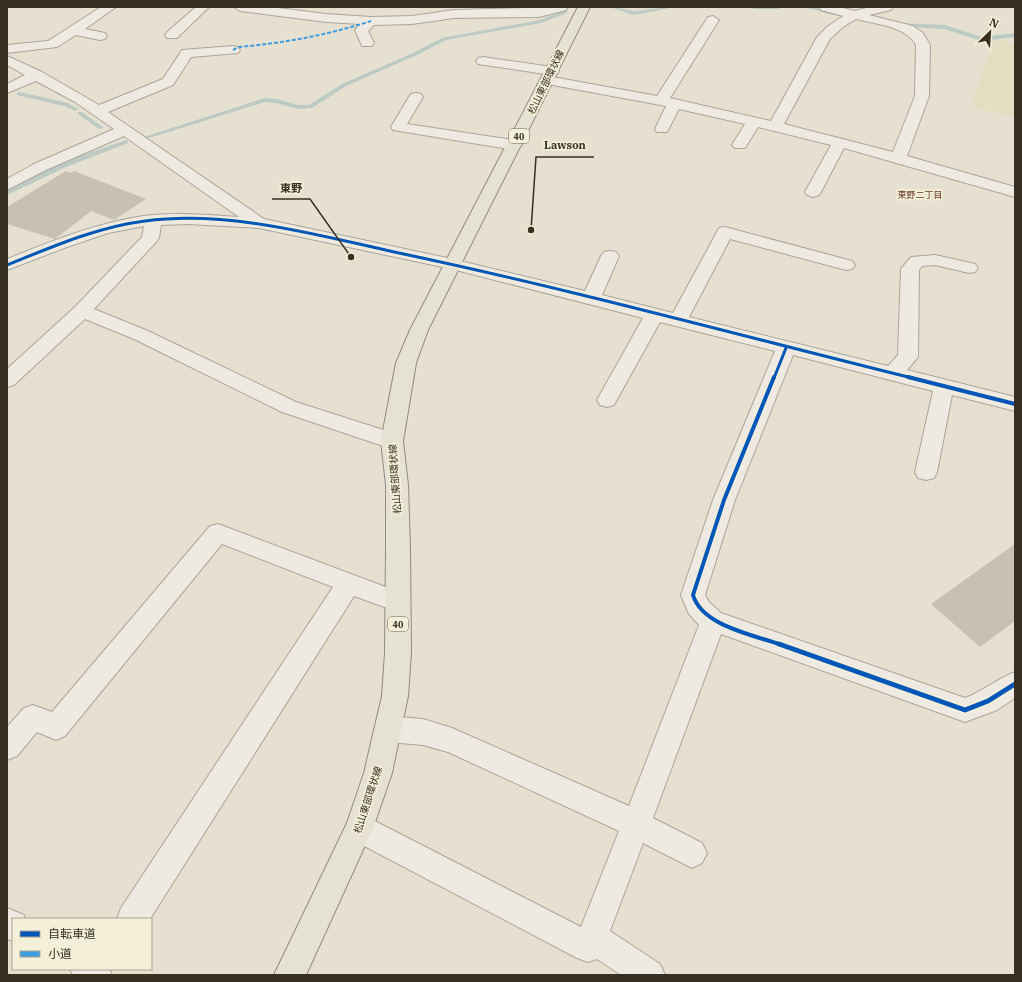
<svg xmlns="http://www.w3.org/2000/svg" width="1022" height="982" font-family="'IBM Plex Serif','Noto Sans JP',serif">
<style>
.farmland{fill:#e3dfc2}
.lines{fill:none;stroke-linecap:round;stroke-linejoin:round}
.stream{fill:#bbcac2;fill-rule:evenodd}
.building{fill:#c8c0b1}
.minor-casing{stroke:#aaa599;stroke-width:2}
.major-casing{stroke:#908b80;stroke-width:2}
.minor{fill:#eeeae1;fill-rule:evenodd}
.major{fill:#e5e1d3;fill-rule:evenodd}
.quiet{stroke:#3e9de0;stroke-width:2;stroke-dasharray:4 2;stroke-linecap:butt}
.cycleway-far2-casing{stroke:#f4efd8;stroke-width:5}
.cycleway-far1-casing{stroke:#f4efd8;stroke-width:6}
.cycleway-casing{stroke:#f4efd8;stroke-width:8}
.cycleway-far2{stroke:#0057b8;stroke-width:3}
.cycleway-far1{stroke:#0057b8;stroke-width:4}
.cycleway{stroke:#0057b8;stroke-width:5}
.labels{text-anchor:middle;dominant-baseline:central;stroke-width:3.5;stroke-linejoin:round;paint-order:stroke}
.shield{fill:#f4efd8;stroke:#716958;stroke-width:1}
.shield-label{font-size:9px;font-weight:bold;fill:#392f21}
.far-neighbourhood-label{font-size:9px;fill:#643622;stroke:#f4efd8}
.street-label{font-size:10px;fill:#392f21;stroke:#f4efd8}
.leader{fill:none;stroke:#392f21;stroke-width:1.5}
.callout-dot{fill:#392f21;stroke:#f4efd8;stroke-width:1.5}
.callout-label{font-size:11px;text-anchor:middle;font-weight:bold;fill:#392f21;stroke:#f4efd8;stroke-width:3.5;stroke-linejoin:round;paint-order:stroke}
</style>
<rect width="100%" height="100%" fill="#e5e0d0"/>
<polygon class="farmland" points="1005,40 1015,46 1015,117 972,108 977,87 993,41"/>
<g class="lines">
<g class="stream">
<path d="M 610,7 C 619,7 628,11 636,11 C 649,10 661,7 675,7 L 634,15 Z"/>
<polygon points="751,7 781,7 778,9 754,9"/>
<polygon points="803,7 814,7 837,13 834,15"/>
<polygon points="565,10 568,12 567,13 541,23 446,40 417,55 346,86 312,108 298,109 277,103 265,102 149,138 144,137 265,98 277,99 298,105 309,105 342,84 413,53 442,38 540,20"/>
<polygon points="896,23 945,25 982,37 1015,33 1015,37 982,41 944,29 894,26 894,24"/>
<polygon points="19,92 68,103 78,109 75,111 64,106 17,95 17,93"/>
<polygon points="78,112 82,112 104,128 99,129 78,114"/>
<polygon points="126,140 128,141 128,143 66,167 7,195 7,190 60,163"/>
</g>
</g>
<g class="building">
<polygon points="66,171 71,173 74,171 146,199 114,220 91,211 55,239 7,224 7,207"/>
<polygon points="1015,544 1015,621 980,647 931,604"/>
</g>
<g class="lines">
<g class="minor-casing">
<g id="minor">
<polygon points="101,7 116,7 85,29 105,33 107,36 105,39 100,40 76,35 57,47 7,53 7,45 48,41"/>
<polygon points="196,7 209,7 177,38 167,38 165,35 167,32"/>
<polygon points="234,7 270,7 326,14 371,17 412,16 454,10 568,7 566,10 539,17 454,18 412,24 374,25 368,31 374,43 372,46 362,46 355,30 360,24 326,22 240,11"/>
<path d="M 819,7 L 839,7 L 855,11 L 870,7 L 893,7 L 891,10 L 869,15 L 913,26 L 923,33 L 930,45 L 929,96 L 907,156 L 1015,187 L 1015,197 L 844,148 L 821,192 L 819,195 L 813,197 L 807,195 L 805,192 L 831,145 L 758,127 L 745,148 L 735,148 L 732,145 L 745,124 L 679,109 L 667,132 L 657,132 L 655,129 L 666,106 L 547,84 L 542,83 L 540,80 L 542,77 L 547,76 L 657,96 L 708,17 L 713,16 L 719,20 L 670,98 L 771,121 L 817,37 L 827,27 L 843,16 L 821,10 ZM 856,19 C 875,24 906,26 916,45 L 915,96 L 893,152 L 784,124 L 830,39 L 843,27 Z"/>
<path d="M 233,46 L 238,47 L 240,50 L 238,53 L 191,57 L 173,85 L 108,112 L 264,219 L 452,259 L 585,291 L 601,256 L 604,252 L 610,251 L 616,252 L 619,256 L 602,295 L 673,313 L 717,232 L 719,228 L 725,227 L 852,261 L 855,265 L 852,269 L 846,270 L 730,239 L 689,317 L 888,366 L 898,355 L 901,269 L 911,257 L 935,255 L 975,264 L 978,268 L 975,272 L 969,273 L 935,265 L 922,266 L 919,270 L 918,357 L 907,370 L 1015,397 L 1015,411 L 952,395 L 937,472 L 934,478 L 926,480 L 918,478 L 915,472 L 933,391 L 793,355 L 735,500 L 705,595 L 709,602 L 721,613 L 965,698 C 983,691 997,679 1015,672 L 1015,698 L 997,710 L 965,722 L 721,634 L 653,818 L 702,843 L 707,853 L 702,863 L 692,868 L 643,843 L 610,931 L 660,964 L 665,975 L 621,975 L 597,959 L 588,962 L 577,958 L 349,838 L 345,828 L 349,818 L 359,814 L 369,818 L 581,927 L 619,831 L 448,752 L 423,745 L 388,742 L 379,738 L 375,729 L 379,720 L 388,716 L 423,719 L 452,728 L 629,806 L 699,625 L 689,614 L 681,595 L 713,500 L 775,351 L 660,322 L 614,405 L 607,407 L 600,405 L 597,400 L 643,318 L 452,269 L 259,228 L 188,224 L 161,225 L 159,238 L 156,242 L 94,309 L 148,331 L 296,402 L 399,435 L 403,441 L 399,447 L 392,449 L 282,412 L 134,339 L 85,319 L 14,385 L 7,387 L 7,369 L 75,307 L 142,237 L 144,226 L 108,233 L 67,247 L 7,270 L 7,259 C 52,241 96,223 144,216 C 176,212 208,215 239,217 L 124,136 L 46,170 L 7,190 L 7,179 L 34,164 L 114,129 L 75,102 L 36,81 L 7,93 L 7,84 L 25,75 L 7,65 L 7,56 L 42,72 L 99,105 L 163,79 L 182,50 Z"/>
<polygon points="483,57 552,67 557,68 559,71 557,74 552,75 478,64 476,61 478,58"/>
<polygon points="416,93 421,94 423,97 407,124 514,140 519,142 522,145 519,148 514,150 393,130 391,127 409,97 411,94"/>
<polygon points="218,524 407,595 410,602 407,609 398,612 354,596 150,919 117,919 121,908 333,587 222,544 65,736 56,740 37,732 17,756 7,760 7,727 24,708 33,705 52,712 210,526"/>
<polygon points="7,908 24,915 25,919 13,919 13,941 7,939"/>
<polygon points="70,969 109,969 112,975 73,975"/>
</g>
</g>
<g class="major-casing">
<polygon id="major" points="578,7 590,7 428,330 416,363 403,441 408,485 410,547 411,653 408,696 392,773 373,828 306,975 274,975 347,823 364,773 382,696 385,653 386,547 386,485 381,441 396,363 410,330"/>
</g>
<use href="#minor" class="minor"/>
<use href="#major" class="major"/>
<path class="quiet" d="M 233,50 L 239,47 C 284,43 328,35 371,21"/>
<g class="cycleway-far2-casing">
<g id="cycleway-far2">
<path d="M 7,265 C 52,247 97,227 145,221 C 230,210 316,235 399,253 C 570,289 742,336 912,378"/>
<polyline points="774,378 786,348"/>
</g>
</g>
<g class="cycleway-far1-casing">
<g id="cycleway-far1">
<path d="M 774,377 L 724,500 L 693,595 C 702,626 754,635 782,645"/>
<polyline points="908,377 1015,404"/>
</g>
</g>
<g class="cycleway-casing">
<polyline id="cycleway" points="779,644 965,710 988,701 1015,684"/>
</g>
<use href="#cycleway-far2" class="cycleway-far2"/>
<use href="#cycleway-far1" class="cycleway-far1"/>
<use href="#cycleway" class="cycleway"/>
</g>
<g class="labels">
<g class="shield">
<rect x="509" y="129" width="20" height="14" rx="3"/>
<rect x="388" y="617" width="20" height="14" rx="3"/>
</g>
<g class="shield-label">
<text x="519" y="136">40</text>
<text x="398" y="624">40</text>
</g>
<g class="far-neighbourhood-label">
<text x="920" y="194">東野二丁目</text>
</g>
<g class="street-label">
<text transform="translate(546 82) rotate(-64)">松山東部環状線</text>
<text transform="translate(395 479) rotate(-94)">松山東部環状線</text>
<text transform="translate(368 800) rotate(-72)">松山東部環状線</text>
</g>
</g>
<path class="leader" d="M531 230L536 157H594M351 257L310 199H272"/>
<g class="callout-dot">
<circle cx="531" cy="230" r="4"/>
<circle cx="351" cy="257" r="4"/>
</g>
<g class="callout-label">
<text x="565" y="149">Lawson</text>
<text x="291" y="192">東野</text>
</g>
<rect width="1022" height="982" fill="none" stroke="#392f21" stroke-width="16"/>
<rect x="12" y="918" width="140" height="52" fill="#f4efd8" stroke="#a9a28f"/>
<rect x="20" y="931" width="20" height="6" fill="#0057b8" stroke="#a9a28f"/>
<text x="48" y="938" font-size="12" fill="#392f21">自転車道</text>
<rect x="20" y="951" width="20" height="6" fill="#3e9de0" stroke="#a9a28f"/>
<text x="48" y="958" font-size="12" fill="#392f21">小道</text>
<g transform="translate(990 32) rotate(25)" stroke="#f4efd8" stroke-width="3" paint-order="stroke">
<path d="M0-3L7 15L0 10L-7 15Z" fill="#392f21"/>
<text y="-6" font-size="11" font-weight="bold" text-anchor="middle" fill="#392f21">N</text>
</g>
</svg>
